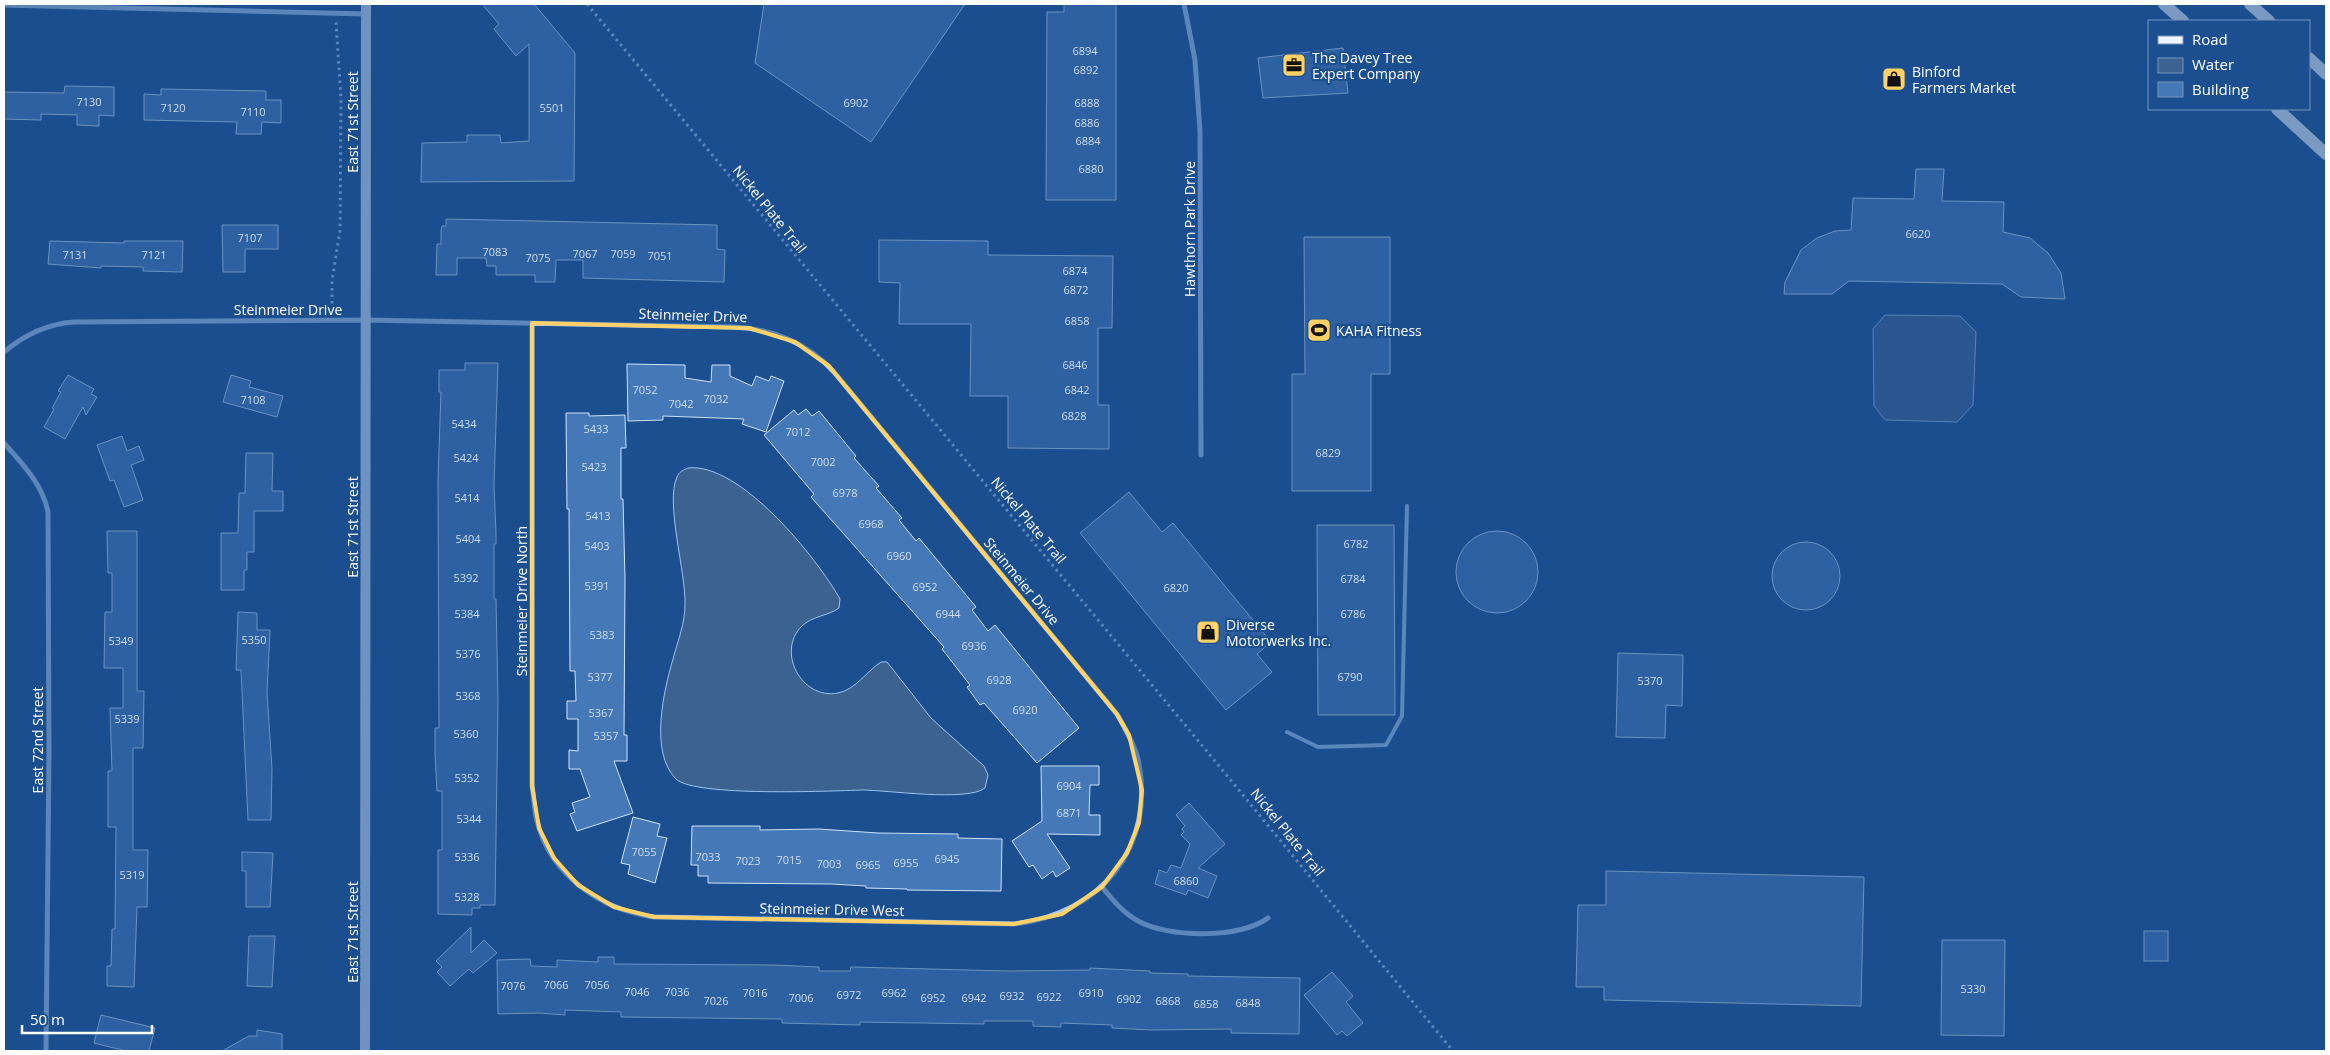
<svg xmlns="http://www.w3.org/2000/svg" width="2330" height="1055" font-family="'Open Sans',sans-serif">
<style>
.water{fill:#3c6290;stroke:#9cc4f0}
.building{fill:#4478b7;stroke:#cfe3fa}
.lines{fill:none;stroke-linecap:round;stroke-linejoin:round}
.path{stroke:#a9c9ee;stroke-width:3;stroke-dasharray:2.5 4;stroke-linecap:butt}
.service{stroke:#a9c9ee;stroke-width:4}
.minor{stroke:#a9c9ee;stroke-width:5}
.secondary{stroke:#d6e6fa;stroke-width:10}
.primary{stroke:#f0f6ff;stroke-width:12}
.marked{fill:none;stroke:#ffd166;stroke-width:4;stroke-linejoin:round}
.labels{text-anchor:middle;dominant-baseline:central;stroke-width:4.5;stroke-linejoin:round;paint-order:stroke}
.number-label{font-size:11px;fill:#d0dded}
.poi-label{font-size:14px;fill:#fff;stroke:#1b4f8f;text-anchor:start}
.street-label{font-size:14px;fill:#fff;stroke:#1b4f8f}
</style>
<rect width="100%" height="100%" fill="#1b4f8f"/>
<g class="water">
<polygon points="1885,315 1960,316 1976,332 1973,405 1957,422 1885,420 1874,406 1873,329"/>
<path d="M 688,468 C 740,462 817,558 840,599 L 839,608 C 828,616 812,616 802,626 C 776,651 801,700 838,693 C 855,690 867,671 881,662 L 887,662 L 931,718 L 984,766 L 988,775 L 985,788 C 967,802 887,790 862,790 C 830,791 695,797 676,779 C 649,752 664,690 673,659 C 678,640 685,624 685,604 C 686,573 665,502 677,477 C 679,472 683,470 688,468 Z"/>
</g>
<g class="building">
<polygon points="482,4 534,4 575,53 574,181 421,182 422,143 467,142 467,135 500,135 501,143 529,141 529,44 516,56 494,29 499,24"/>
<polygon points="764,4 965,4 871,142 755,63"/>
<polygon points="1064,4 1116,4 1116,200 1046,200 1047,12 1064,12"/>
<polygon points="1343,48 1348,93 1263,98 1258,58"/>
<polygon points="65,86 114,87 114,116 99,115 99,126 77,125 77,115 41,114 41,120 4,119 4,92 64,93"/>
<polygon points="161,89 266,91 266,100 281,100 281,123 262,122 261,134 236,134 237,122 144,120 144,94 161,95"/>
<polygon points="1916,169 1944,169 1942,201 2004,202 2003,232 2030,238 2048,253 2061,273 2065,299 2021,297 2002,284 1849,281 1832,294 1784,294 1785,282 1801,250 1817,238 1835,231 1851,230 1853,198 1914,199"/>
<polygon points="446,219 717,225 717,249 725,250 724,282 583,278 583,260 556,260 555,282 535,282 535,275 496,275 496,266 487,266 486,258 457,258 457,275 436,275 437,244 441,244 441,231 442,226 446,226"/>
<polygon points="222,225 278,225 278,249 245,249 245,272 223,272"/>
<polygon points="1304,237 1390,237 1390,374 1371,374 1371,491 1292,491 1292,374 1305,374"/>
<polygon points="879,240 988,241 988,255 1113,256 1112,328 1098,328 1098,405 1109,405 1109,449 1008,448 1008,396 970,396 971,324 899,324 900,283 879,282"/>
<polygon points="50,241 124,243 124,241 183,241 182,272 143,271 143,267 101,266 101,268 48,264"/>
<polygon points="465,363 498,363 494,485 496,533 496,544 494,544 494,599 496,599 498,701 495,905 480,905 480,908 472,908 472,915 438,914 438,850 442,850 442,791 437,791 435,754 435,728 439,728 438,479 441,392 439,392 439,370 465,370"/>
<polygon points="627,364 685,365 685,378 711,382 712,365 730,365 730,376 752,386 756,376 769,381 771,376 784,381 766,432 742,424 744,419 663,416 663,420 628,421"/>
<polygon points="68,375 94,389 91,394 97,397 86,415 83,407 65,439 44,427 54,409 52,408 61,392 58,391"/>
<polygon points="231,375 251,381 249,387 283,396 277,417 223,402"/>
<polygon points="806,409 812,416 819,411 856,456 854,458 879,486 876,488 902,518 899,520 916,541 919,538 976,607 972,610 988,631 995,625 1079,728 1037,763 984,703 980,705 967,687 970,685 942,649 944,647 811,497 814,494 764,435 794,410 798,415"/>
<polygon points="566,413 589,413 589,416 625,415 626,448 621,448 621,499 623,499 625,579 624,735 627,735 627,761 614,761 633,813 577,831 570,814 575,812 572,803 590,797 580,769 569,769 569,750 578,751 578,719 567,719 567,701 576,701 575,671 570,671 569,509 567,509"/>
<polygon points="122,436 127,451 139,446 144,460 131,465 143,500 124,507 114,480 110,481 97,445"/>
<polygon points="246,453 273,453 272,491 283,491 283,511 254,511 254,552 247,552 247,570 244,570 244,590 221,590 221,533 238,533 239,493 245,493"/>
<polygon points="1129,492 1162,532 1173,523 1271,642 1257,654 1272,672 1226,710 1080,533"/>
<polygon points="1317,525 1394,525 1395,715 1318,715"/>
<circle cx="1497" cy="572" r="41"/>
<polygon points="107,531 137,531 137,691 144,691 143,748 133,748 133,850 148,850 147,907 137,907 134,987 107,986 107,966 111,966 112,929 115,929 116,827 108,827 108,771 112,771 110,708 123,708 123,668 104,668 105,612 112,612 112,573 108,573"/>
<circle cx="1806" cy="576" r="34"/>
<polygon points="238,612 257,613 257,630 270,630 267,692 272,769 271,820 248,820 241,670 236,670"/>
<polygon points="1618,653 1683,655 1682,706 1666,705 1665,738 1616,737"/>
<polygon points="1041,766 1099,766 1099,785 1090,785 1089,815 1100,815 1100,835 1047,834 1070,868 1056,877 1053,871 1042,879 1033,865 1029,867 1012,841 1042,821"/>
<polygon points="1189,803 1225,844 1198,868 1217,876 1208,898 1188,890 1186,895 1155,884 1159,870 1167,873 1171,865 1181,868 1190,844 1181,835 1184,832 1182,829 1185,826 1176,815"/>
<polygon points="633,817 660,824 657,836 667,838 655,883 628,874 630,865 621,863"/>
<polygon points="692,826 760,826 760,830 819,829 878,833 958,834 958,838 1002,839 1001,891 907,890 907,889 866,888 866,886 831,884 708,883 708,876 698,876 698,865 691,865"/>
<polygon points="242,852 273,853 270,907 246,907 246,871 242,871"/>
<polygon points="1606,871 1864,877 1861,1006 1604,1000 1604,987 1576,987 1578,905 1606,905"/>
<polygon points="471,927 471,953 484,940 497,953 473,973 469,969 450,986 437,972 442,967 436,961"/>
<rect x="2144" y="931" width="24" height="30"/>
<polygon points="249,936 275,936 272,987 247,986"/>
<polygon points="1942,940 2005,940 2004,1036 1941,1035"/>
<polygon points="598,957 614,957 614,964 774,965 819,967 819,971 850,971 851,967 1009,971 1090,970 1090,968 1150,971 1150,973 1188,974 1188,976 1300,978 1299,1034 1231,1033 1231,1029 1151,1030 1112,1028 1112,1025 1061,1023 1061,1027 1033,1026 1033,1021 984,1021 984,1024 860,1022 860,1025 782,1023 782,1019 621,1017 621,1012 565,1010 565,1015 539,1013 498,1014 497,960 530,959 531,966 557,967 557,960 598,962"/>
<polygon points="1332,972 1353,996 1346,1002 1363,1023 1347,1036 1342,1031 1337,1035 1304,995"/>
<polygon points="101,1015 155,1028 149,1051 126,1051 94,1043"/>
<polygon points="257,1030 282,1034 282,1051 222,1051 249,1036 257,1036"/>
</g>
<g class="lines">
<g class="path">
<polyline points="587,4 1215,761 1453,1051"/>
<polyline points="332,310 332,281 340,231 341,99 336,22"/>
</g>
<polyline class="service" points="1287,732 1318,747 1386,745 1402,716 1407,506"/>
<g class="minor">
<polyline points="1184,4 1195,60 1200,131 1201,455"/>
<polyline points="4,5 366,14"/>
<path d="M 4,352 C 24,335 47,324 74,322 L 365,320 L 733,327 C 771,328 808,343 834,372 L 1117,714 C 1125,728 1134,743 1138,759 C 1157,847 1100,915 1014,924 L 654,917 C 601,910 550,875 537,821 C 534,810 534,798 532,786 L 532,323"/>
<path d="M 4,443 C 23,465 42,483 48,512 L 49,753 L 46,1051"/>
<path d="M 1102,887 C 1113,900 1123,913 1138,921 C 1169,938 1239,939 1268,918"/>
</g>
<polyline class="secondary" points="365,1051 366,4"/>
<g class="primary">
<polyline points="2164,4 2183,21"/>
<polyline points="2250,4 2269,21"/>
<polyline points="2309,58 2326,74"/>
<polyline points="2277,109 2326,154"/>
</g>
</g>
<path d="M0 0H2330V1055H0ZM 532,323 L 749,328 L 795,342 L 829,366 L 1117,714 L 1129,735 L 1142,790 L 1139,823 L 1127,853 L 1102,887 L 1062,914 L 1014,924 L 654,917 L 614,907 L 578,885 L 554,858 L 539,828 L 532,786 Z" fill="#1b4f8f" fill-opacity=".55" fill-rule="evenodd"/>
<path class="marked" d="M 532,323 L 749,328 L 795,342 L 829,366 L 1117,714 L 1129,735 L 1142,790 L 1139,823 L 1127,853 L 1102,887 L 1062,914 L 1014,924 L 654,917 L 614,907 L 578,885 L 554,858 L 539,828 L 532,786 Z"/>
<defs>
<g id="office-square" transform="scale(1.25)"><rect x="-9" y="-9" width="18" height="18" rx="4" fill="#ffd166" stroke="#1b4f8f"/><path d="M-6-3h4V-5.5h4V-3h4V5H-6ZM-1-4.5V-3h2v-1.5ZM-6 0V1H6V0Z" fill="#111"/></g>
<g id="shop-square" transform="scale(1.25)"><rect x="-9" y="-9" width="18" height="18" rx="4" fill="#ffd166" stroke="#1b4f8f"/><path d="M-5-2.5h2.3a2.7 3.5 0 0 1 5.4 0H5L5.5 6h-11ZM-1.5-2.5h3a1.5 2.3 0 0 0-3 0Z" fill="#111"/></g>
<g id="stadium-square" transform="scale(1.25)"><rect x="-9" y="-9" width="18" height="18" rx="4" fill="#ffd166" stroke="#1b4f8f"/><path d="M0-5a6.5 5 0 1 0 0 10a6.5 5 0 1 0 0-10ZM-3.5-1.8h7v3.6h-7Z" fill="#111"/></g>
</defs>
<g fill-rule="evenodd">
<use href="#office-square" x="1294" y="65"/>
<use href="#shop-square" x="1894" y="79"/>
<use href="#stadium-square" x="1319" y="330"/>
<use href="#shop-square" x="1208" y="632"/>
</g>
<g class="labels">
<g class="number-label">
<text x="1085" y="50">6894</text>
<text x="1086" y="69">6892</text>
<text x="89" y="101">7130</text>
<text x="856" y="102">6902</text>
<text x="1087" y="102">6888</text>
<text x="173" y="107">7120</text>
<text x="552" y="107">5501</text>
<text x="253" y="111">7110</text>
<text x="1087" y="122">6886</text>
<text x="1088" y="140">6884</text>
<text x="1091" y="168">6880</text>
<text x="1918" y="233">6620</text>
<text x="250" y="237">7107</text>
<text x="495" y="251">7083</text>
<text x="585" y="253">7067</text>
<text x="623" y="253">7059</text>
<text x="75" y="254">7131</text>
<text x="154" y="254">7121</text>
<text x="660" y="255">7051</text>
<text x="538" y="257">7075</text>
<text x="1075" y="270">6874</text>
<text x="1076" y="289">6872</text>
<text x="1077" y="320">6858</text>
<text x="1075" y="364">6846</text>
<text x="645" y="389">7052</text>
<text x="1077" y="389">6842</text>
<text x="716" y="398">7032</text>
<text x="253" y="399">7108</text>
<text x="681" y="403">7042</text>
<text x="1074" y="415">6828</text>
<text x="464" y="423">5434</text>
<text x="596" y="428">5433</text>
<text x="798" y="431">7012</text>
<text x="1328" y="452">6829</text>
<text x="466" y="457">5424</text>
<text x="823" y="461">7002</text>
<text x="594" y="466">5423</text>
<text x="845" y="492">6978</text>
<text x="467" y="497">5414</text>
<text x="598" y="515">5413</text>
<text x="871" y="523">6968</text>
<text x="468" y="538">5404</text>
<text x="1356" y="543">6782</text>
<text x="597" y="545">5403</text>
<text x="899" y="555">6960</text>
<text x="466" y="577">5392</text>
<text x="1353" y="578">6784</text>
<text x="597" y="585">5391</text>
<text x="925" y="586">6952</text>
<text x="1176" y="587">6820</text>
<text x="467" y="613">5384</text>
<text x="948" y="613">6944</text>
<text x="1353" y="613">6786</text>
<text x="602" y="634">5383</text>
<text x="254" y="639">5350</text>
<text x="121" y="640">5349</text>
<text x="974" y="645">6936</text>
<text x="468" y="653">5376</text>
<text x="600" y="676">5377</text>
<text x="1350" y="676">6790</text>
<text x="999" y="679">6928</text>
<text x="1650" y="680">5370</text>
<text x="468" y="695">5368</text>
<text x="1025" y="709">6920</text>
<text x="601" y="712">5367</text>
<text x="127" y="718">5339</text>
<text x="466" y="733">5360</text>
<text x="606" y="735">5357</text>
<text x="467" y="777">5352</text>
<text x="1069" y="785">6904</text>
<text x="1069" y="812">6871</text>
<text x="469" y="818">5344</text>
<text x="644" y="851">7055</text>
<text x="467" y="856">5336</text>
<text x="708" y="856">7033</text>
<text x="947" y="858">6945</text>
<text x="789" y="859">7015</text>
<text x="748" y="860">7023</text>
<text x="906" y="862">6955</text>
<text x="829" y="863">7003</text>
<text x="868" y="864">6965</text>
<text x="132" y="874">5319</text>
<text x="1186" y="880">6860</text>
<text x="467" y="896">5328</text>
<text x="556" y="984">7066</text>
<text x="597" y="984">7056</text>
<text x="513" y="985">7076</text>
<text x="1973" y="988">5330</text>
<text x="637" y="991">7046</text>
<text x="677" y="991">7036</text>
<text x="755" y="992">7016</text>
<text x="894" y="992">6962</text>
<text x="1091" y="992">6910</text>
<text x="849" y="994">6972</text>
<text x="1012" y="995">6932</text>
<text x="1049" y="996">6922</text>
<text x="801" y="997">7006</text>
<text x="933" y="997">6952</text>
<text x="974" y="997">6942</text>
<text x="1129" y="998">6902</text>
<text x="716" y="1000">7026</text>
<text x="1168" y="1000">6868</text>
<text x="1248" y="1002">6848</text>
<text x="1206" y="1003">6858</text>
</g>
<g class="poi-label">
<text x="1312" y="57">The Davey Tree<tspan x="1312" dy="16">Expert Company</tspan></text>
<text x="1912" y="71">Binford<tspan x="1912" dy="16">Farmers Market</tspan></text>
<text x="1336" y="330">KAHA Fitness</text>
<text x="1226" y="624">Diverse<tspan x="1226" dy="16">Motorwerks Inc.</tspan></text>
</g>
<g class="street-label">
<text transform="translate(352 122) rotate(-90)">East 71st Street</text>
<text transform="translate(770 209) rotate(51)">Nickel Plate Trail</text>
<text transform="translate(1189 229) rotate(-90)">Hawthorn Park Drive</text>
<text x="288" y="309">Steinmeier Drive</text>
<text transform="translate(693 315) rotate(2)">Steinmeier Drive</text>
<text transform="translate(1029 520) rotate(50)">Nickel Plate Trail</text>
<text transform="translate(352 527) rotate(-90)">East 71st Street</text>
<text transform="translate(1022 581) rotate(50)">Steinmeier Drive</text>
<text transform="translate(521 601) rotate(-90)">Steinmeier Drive North</text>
<text transform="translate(37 740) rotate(-90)">East 72nd Street</text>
<text transform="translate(1288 832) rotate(51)">Nickel Plate Trail</text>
<text transform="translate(832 909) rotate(1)">Steinmeier Drive West</text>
<text transform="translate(352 932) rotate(-90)">East 71st Street</text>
</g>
</g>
<rect width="2330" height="1055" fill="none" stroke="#ffffff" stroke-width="10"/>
<rect x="2148" y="20" width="162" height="90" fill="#1b4f8f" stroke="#7695bc"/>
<rect x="2158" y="36" width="25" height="8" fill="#f0f6ff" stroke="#7695bc"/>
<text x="2192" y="45" font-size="15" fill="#ffffff">Road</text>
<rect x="2158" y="58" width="25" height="15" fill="#3c6290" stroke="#7695bc"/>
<text x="2192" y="70" font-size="15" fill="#ffffff">Water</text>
<rect x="2158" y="82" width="25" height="15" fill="#4478b7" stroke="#7695bc"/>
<text x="2192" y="95" font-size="15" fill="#ffffff">Building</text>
<path d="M22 1025v8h130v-8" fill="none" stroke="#ffffff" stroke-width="2.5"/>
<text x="30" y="1025" font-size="15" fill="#ffffff" stroke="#1b4f8f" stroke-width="4" paint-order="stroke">50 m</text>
</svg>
